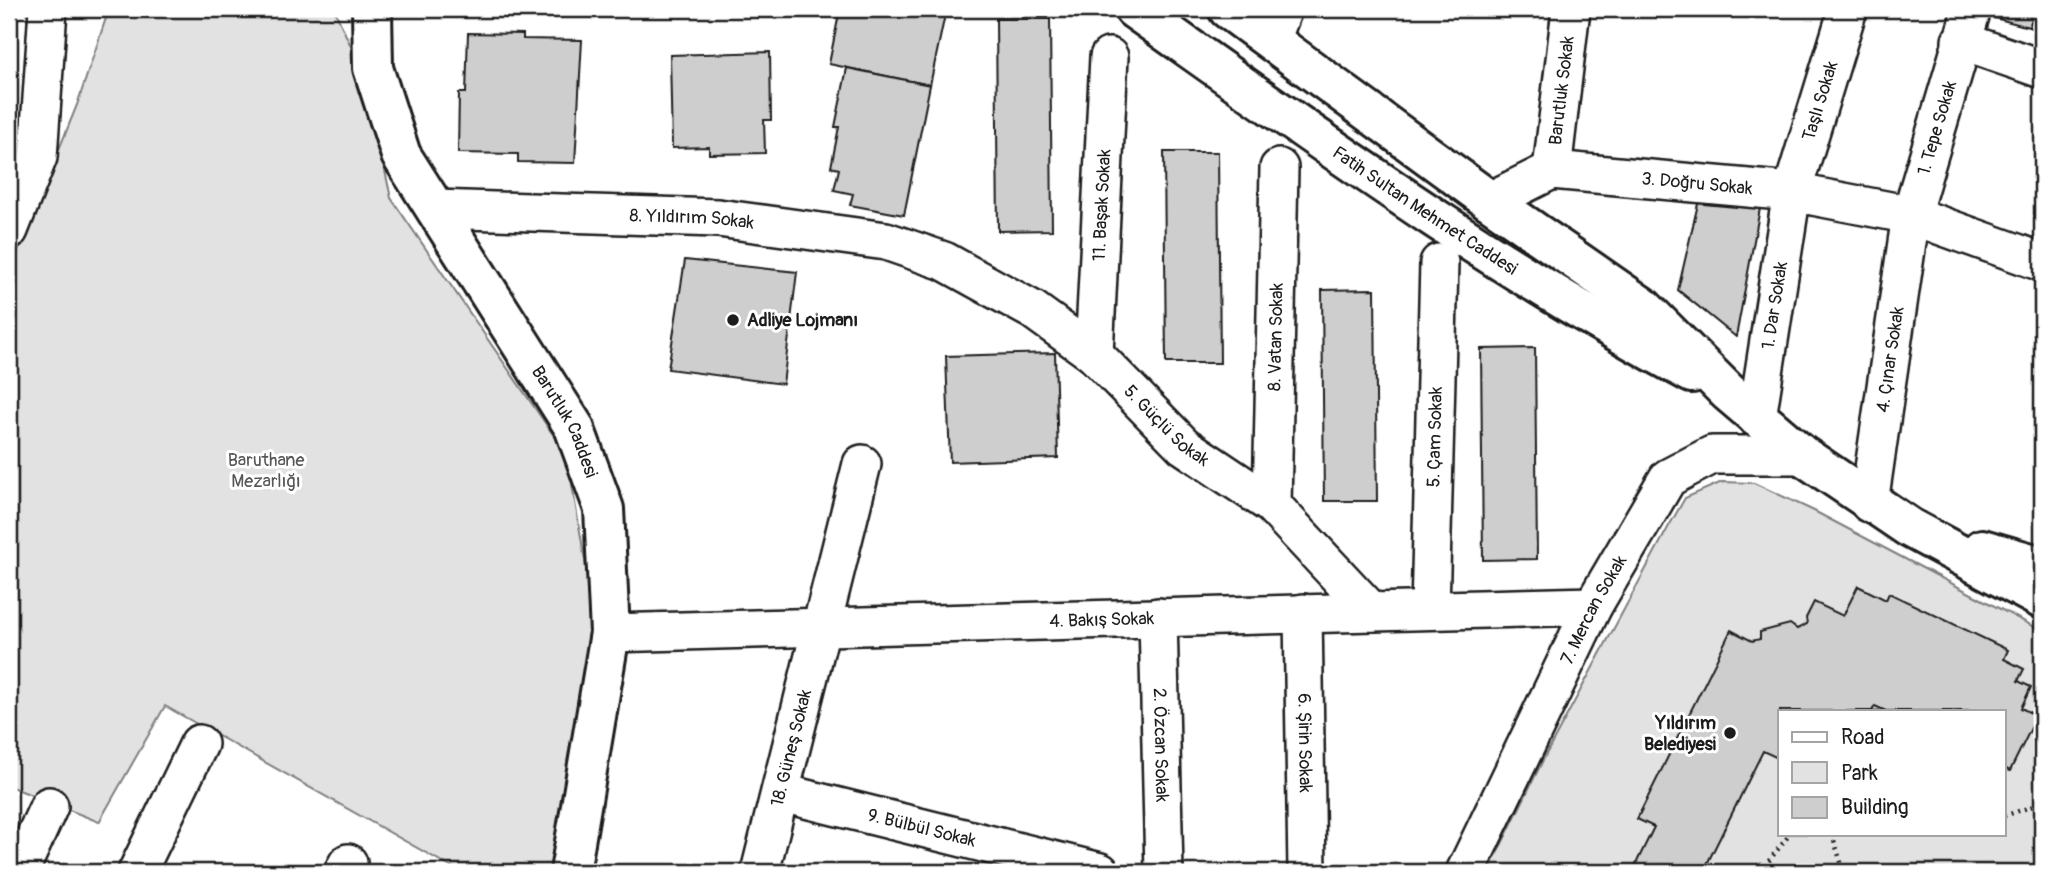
<svg xmlns="http://www.w3.org/2000/svg" width="2051" height="881" font-family="Pangolin,sans-serif">
<style>
.green{fill:#e2e2e2;stroke:#7f7f7f;stroke-width:2;fill-rule:evenodd}
.building{fill:#cecece;stroke:#1c1c1c;stroke-width:2}
.lines{fill:none;stroke-linecap:round;stroke-linejoin:round}
.minor-casing{stroke:#1c1c1c;stroke-width:42}
.secondary-casing{stroke:#1c1c1c;stroke-width:44}
.path{stroke:#1c1c1c;stroke-width:4.5;stroke-dasharray:2 5;stroke-linecap:butt}
.minor{stroke:#fff;stroke-width:37}
.secondary{stroke:#fff;stroke-width:38}
.poi-dot{fill:#1c1c1c;stroke:#fff;stroke-width:2.5}
.labels{text-anchor:middle;dominant-baseline:central;stroke-width:6;stroke-linejoin:round;paint-order:stroke}
.street-label{font-size:18px;fill:#1c1c1c;stroke:#fff}
.poi-label{font-size:18px;font-weight:bold;fill:#1c1c1c;stroke:#fff;text-anchor:start}
.park-label{font-size:18px;fill:#575757;stroke:#fff}
</style>
<rect width="100%" height="100%" fill="#fff"/>
<filter id="ink" filterUnits="userSpaceOnUse"><feTurbulence type="fractalNoise" baseFrequency=".0143" numOctaves="2"/><feDisplacementMap in="SourceGraphic" scale="14" xChannelSelector="R" yChannelSelector="G"/><feConvolveMatrix kernelMatrix="1 2 1 2 8 2 1 2 1" color-interpolation-filters="sRGB"/></filter>
<g filter="url(#ink)">
<g class="green">
<polygon points="109,9 334,9 364,75 391,198 567,455 598,637 558,872 460,872 165,706 99,822 9,786 9,273 77,105"/>
<path d="M 1722,482 L 1754,483 L 1814,511 L 2042,631 L 2042,872 L 1488,872 L 1544,758 L 1669,526 L 1685,498 ZM 1780,711 L 2004,711 L 2004,834 L 1780,834 Z"/>
</g>
<g class="building">
<polygon points="840,9 951,9 946,10 930,85 829,64"/>
<polygon points="1994,9 2036,9 2029,27 1991,17"/>
<polygon points="2036,9 2042,9 2042,33 2029,27"/>
<polygon points="996,19 1050,19 1052,230 998,231"/>
<polygon points="468,33 523,34 523,39 582,40 575,163 518,162 518,154 458,153 459,93 466,93"/>
<polygon points="770,52 771,120 764,120 765,153 709,154 709,147 672,148 670,55"/>
<polygon points="847,68 930,85 904,215 850,205 853,194 834,190 839,169 831,167 839,127 835,127"/>
<polygon points="1164,152 1218,152 1220,363 1166,363"/>
<polygon points="1701,191 1761,203 1736,337 1678,290"/>
<polygon points="685,260 797,272 783,384 668,369"/>
<polygon points="1375,289 1377,501 1324,501 1322,290"/>
<polygon points="1535,348 1537,559 1483,560 1481,349"/>
<polygon points="1055,353 1058,458 950,462 946,356"/>
<polygon points="1858,586 1886,600 1889,593 2008,650 2004,659 2024,669 2018,681 2031,687 2021,708 2037,716 2010,771 2004,768 2004,711 1886,711 1875,706 1872,711 1780,711 1780,759 1763,751 1703,872 1632,872 1654,827 1637,819 1731,630 1752,641 1760,639 1760,632 1790,624 1797,629 1807,624 1806,618 1814,602 1843,616"/>
</g>
<g class="lines">
<g class="minor-casing">
<g id="minor">
<polyline points="1272,38 1283,9"/>
<polyline points="1961,41 2042,69"/>
<path id="s1" d="M 1552,170 L 1571,9"/>
<path id="s2" d="M 1490,201 L 1552,170 L 1792,192 L 1911,215 L 2042,262"/>
<path id="s3" d="M 435,209 L 718,218 L 886,241 L 944,261 L 1033,310 L 1094,354 L 1184,446 L 1272,505 L 1372,612"/>
<polyline points="9,230 38,157 48,9"/>
<path id="s4" d="M 1094,354 L 1109,57"/>
<path id="s5" d="M 1757,418 L 1792,192 L 1848,9"/>
<path id="s6" d="M 1869,503 L 1911,215 L 1972,9"/>
<path id="s7" d="M 1272,505 L 1279,168"/>
<path id="s8" d="M 1430,610 L 1439,263"/>
<path id="s9" d="M 1303,613 L 1307,872"/>
<path id="s10" d="M 1158,617 L 1164,872"/>
<path id="s11" d="M 610,633 L 1593,606"/>
<path id="s12" d="M 782,793 L 1100,872"/>
<polyline points="19,872 49,806"/>
<polyline points="137,872 199,744"/>
<polyline points="343,872 348,863"/>
<path id="s13" d="M 760,872 L 862,464"/>
<path id="s14" d="M 1465,872 L 1593,606 L 1668,478 L 1712,455 L 1802,455"/>
</g>
</g>
<g class="secondary-casing">
<g id="secondary">
<path id="s15" d="M 372,9 L 373,68 L 401,155 L 574,427 L 604,509 L 610,633 L 570,872"/>
<path id="s16" d="M 1134,9 C 1315,137 1495,268 1692,373"/>
<polyline points="1228,9 1490,201 1643,307 1728,392 1802,455 1910,528 2042,599"/>
<polyline points="1982,549 2042,566"/>
</g>
</g>
<g class="path">
<polyline points="2004,816 2042,803"/>
<polyline points="1832,834 1844,872"/>
<polyline points="1760,872 1790,834"/>
</g>
<use href="#minor" class="minor"/>
<use href="#secondary" class="secondary"/>
</g>
</g>
<g class="poi-dot">
<circle cx="733" cy="320" r="7"/>
<circle cx="1730" cy="733" r="7"/>
</g>
<g class="labels">
<g class="street-label">
<text stroke="none"><textPath href="#s1" startOffset="80">Barutluk Sokak</textPath></text>
<text stroke="none"><textPath href="#s5" startOffset="324">Taşlı Sokak</textPath></text>
<text stroke="none"><textPath href="#s6" startOffset="382">1. Tepe Sokak</textPath></text>
<text stroke="none"><textPath href="#s2" startOffset="215">3. Doğru Sokak</textPath></text>
<text stroke="none"><textPath href="#s4" startOffset="149">11. Başak Sokak</textPath></text>
<text stroke="none"><textPath href="#s16" startOffset="354">Fatih Sultan Mehmet Caddesi</textPath></text>
<text stroke="none"><textPath href="#s3" startOffset="257">8. Yıldırım Sokak</textPath></text>
<text stroke="none"><textPath href="#s5" startOffset="114">1. Dar Sokak</textPath></text>
<text stroke="none"><textPath href="#s7" startOffset="168">8. Vatan Sokak</textPath></text>
<text stroke="none"><textPath href="#s6" startOffset="145">4. Çınar Sokak</textPath></text>
<text stroke="none"><textPath href="#s15" startOffset="464">Barutluk Caddesi</textPath></text>
<text stroke="none"><textPath href="#s3" startOffset="793">5. Güçlü Sokak</textPath></text>
<text stroke="none"><textPath href="#s8" startOffset="173">5. Çam Sokak</textPath></text>
<text stroke="none"><textPath href="#s14" startOffset="292">7. Mercan Sokak</textPath></text>
<text stroke="none"><textPath href="#s11" startOffset="492">4. Bakış Sokak</textPath></text>
<text stroke="none"><textPath href="#s9" startOffset="130">6. Şirin Sokak</textPath></text>
<text stroke="none"><textPath href="#s10" startOffset="128">2. Özcan Sokak</textPath></text>
<text stroke="none"><textPath href="#s13" startOffset="128">18. Güneş Sokak</textPath></text>
<text stroke="none"><textPath href="#s12" startOffset="144">9. Bülbül Sokak</textPath></text>
</g>
<g class="poi-label">
<text x="747" y="320">Adliye Lojmanı</text>
<text x="1716" y="723" text-anchor="end">Yıldırım<tspan x="1716" dy="21">Belediyesi</tspan></text>
</g>
<g class="park-label">
<text x="266" y="460">Baruthane<tspan x="266" dy="21">Mezarlığı</tspan></text>
</g>
</g>
<rect width="2051" height="881" fill="none" stroke="#fff" stroke-width="35"/>
<rect x="18" y="18" width="2016" height="846" fill="none" stroke="#1c1c1c" stroke-width="2.5" filter="url(#ink)"/>
<rect x="1778" y="710" width="228" height="126" fill="#ffffff" stroke="#a4a4a4" stroke-width="2"/>
<rect x="1792" y="732" width="35" height="10" fill="#ffffff" stroke="#a4a4a4" stroke-width="2"/>
<text x="1841" y="744" font-size="21" fill="#1c1c1c">Road</text>
<rect x="1792" y="762" width="35" height="21" fill="#e2e2e2" stroke="#a4a4a4" stroke-width="2"/>
<text x="1841" y="780" font-size="21" fill="#1c1c1c">Park</text>
<rect x="1792" y="797" width="35" height="21" fill="#cecece" stroke="#a4a4a4" stroke-width="2"/>
<text x="1841" y="814" font-size="21" fill="#1c1c1c">Building</text>
</svg>
